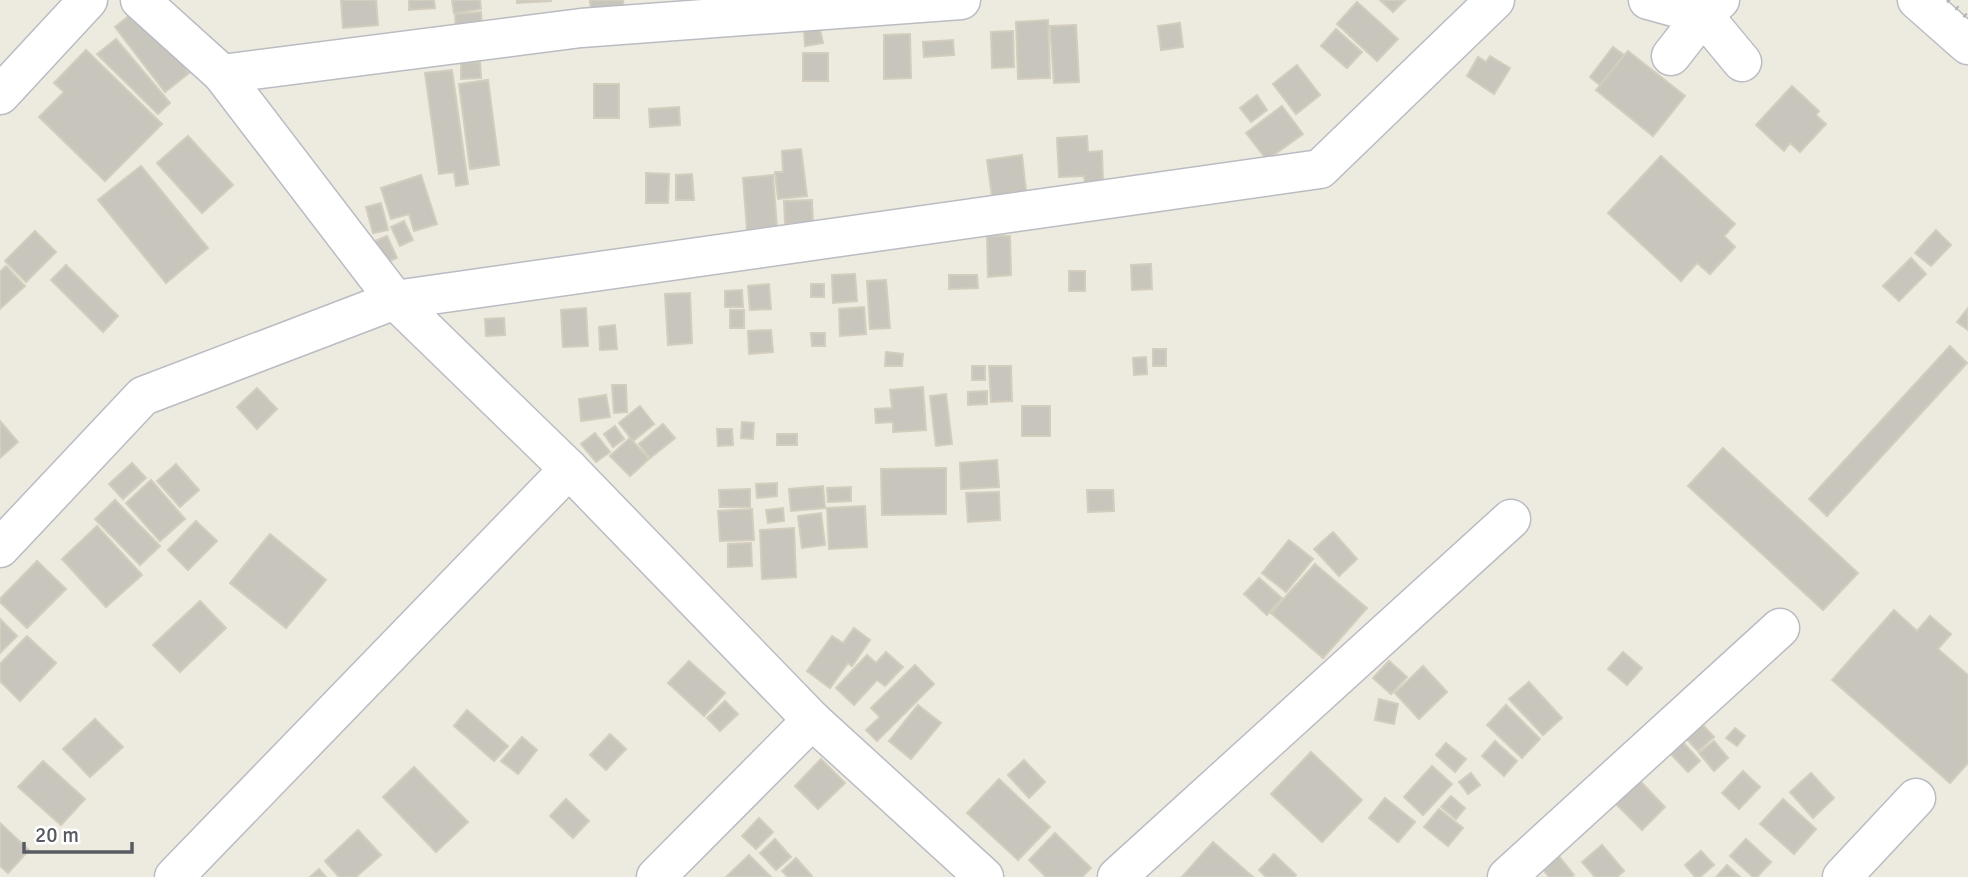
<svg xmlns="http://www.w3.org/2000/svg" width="1968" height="877" font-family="Signika,sans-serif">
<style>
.building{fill:#c8c5bc;stroke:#d2cdbd;stroke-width:2}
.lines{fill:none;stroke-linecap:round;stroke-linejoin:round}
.minor-casing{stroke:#babcc3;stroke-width:41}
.minor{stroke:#fff;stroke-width:38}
.rail{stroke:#b3b4b5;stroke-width:5;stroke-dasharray:2 9;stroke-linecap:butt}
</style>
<rect width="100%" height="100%" fill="#edebdf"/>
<g class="building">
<polygon points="341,0 376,0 378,25 343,28"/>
<polygon points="409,0 434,0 435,8 409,10"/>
<polygon points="452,0 480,0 481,9 454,13"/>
<polygon points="517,0 551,0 551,1 517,3"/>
<polygon points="590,0 623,0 624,11 591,14"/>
<polygon points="1380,0 1405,0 1393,12"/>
<polygon points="1357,2 1398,39 1377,61 1337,24"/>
<polygon points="139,8 189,73 165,92 115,27"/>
<polygon points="481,12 482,27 456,29 455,14"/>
<polygon points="1048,20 1050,78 1018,79 1016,22"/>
<polygon points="1180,23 1183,47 1161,50 1158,26"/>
<polygon points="1076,25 1079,82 1054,83 1050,26"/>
<polygon points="820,29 823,43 805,46 804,31"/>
<polygon points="1336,29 1362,52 1347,68 1321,46"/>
<polygon points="1013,31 1014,67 992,68 991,32"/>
<polygon points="910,34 911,78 884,79 884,35"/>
<polygon points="116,39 170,103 158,114 97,54"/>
<polygon points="953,40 954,55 924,57 923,42"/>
<polygon points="1613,47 1624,55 1600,85 1590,77"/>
<polygon points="86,50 162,124 105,181 39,117 64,92 54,83"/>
<polygon points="1628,51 1685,96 1653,136 1596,90"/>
<rect x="803" y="53" width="25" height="28"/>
<polygon points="1490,56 1510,68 1494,94 1467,76 1478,57 1486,62"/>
<polygon points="480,62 481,78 461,79 461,63"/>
<polygon points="1297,65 1320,95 1296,114 1273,84"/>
<polygon points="452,70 468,184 456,186 454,172 439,174 425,73"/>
<polygon points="488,80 499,165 470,169 459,84"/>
<rect x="594" y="84" width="25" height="34"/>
<polygon points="1792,86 1819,111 1816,115 1826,124 1800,152 1790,143 1784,151 1756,125"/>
<polygon points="1257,95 1267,110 1251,122 1240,108"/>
<polygon points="1282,106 1303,134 1267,160 1246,133"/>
<polygon points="679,107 680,125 650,127 649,109"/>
<polygon points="188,136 233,185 202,213 157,163"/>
<polygon points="1087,136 1088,152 1102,151 1103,182 1085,182 1084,176 1059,177 1057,138"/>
<polygon points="801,149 807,196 778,199 775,172 783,172 782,151"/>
<polygon points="1022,155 1026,191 992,196 987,160"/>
<polygon points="1661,156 1735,224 1724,236 1735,247 1710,274 1697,263 1681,281 1608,213"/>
<polygon points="141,166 208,248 166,283 98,200"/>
<polygon points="646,173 669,174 668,203 646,203"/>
<polygon points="692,174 694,200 676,200 676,175"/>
<polygon points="421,175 437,224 414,231 409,214 391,219 381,188"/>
<polygon points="773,175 777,227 747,230 743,178"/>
<polygon points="812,200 813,223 785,224 784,201"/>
<polygon points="381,203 388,230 373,233 366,207"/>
<polygon points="404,221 413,240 400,246 391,227"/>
<polygon points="1936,230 1951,245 1931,266 1915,253"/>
<polygon points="35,231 56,252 26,282 5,261"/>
<polygon points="387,236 397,258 385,263 375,241"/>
<polygon points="987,236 1010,236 1011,275 988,277"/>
<polygon points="1911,258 1926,274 1899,301 1883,286"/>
<polygon points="1151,264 1152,289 1132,290 1131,265"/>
<polygon points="66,265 118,316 103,332 51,280"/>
<polygon points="6,266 25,286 0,309 0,272"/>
<rect x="1069" y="271" width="16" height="20"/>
<polygon points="855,274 857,301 833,303 832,275"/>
<polygon points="949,275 977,275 978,288 949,289"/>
<polygon points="886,280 890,328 870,329 867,281"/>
<polygon points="769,284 771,309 750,310 748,286"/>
<rect x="811" y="284" width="13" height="13"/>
<polygon points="742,290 743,307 725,307 725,291"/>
<polygon points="690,293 692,343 668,345 665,294"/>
<polygon points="864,307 866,334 840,336 839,309"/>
<polygon points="586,308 588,346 563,347 561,310"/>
<polygon points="1968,308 1968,330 1957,322"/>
<rect x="730" y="310" width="14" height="18"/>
<polygon points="504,318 505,335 486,336 485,319"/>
<polygon points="615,325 617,349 600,350 599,327"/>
<polygon points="771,330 773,352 749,354 748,331"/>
<polygon points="811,333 825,333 825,346 812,346"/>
<polygon points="1950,346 1967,363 1827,516 1809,499"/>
<rect x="1153" y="349" width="13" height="17"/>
<polygon points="886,352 903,354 902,366 885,366"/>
<polygon points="1146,357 1147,374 1134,375 1133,358"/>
<rect x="972" y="366" width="13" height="14"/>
<polygon points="989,366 1011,366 1012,401 991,402"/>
<polygon points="612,385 626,385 627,412 614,413"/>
<polygon points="923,387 926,430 893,432 893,422 876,423 875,409 892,408 890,390"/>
<polygon points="257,388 277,409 257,429 237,407"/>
<polygon points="987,391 987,404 968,405 968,392"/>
<polygon points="946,394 952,444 936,446 930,396"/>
<polygon points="606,395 610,417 581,421 579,399"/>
<polygon points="640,406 654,424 633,441 619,423"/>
<rect x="1022" y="406" width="28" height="30"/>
<polygon points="0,421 18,442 0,458"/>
<polygon points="742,422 754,423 753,439 741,438"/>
<polygon points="663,424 675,438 650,458 639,444"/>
<polygon points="615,426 624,439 613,447 604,434"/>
<polygon points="717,429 732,429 733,445 718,446"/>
<polygon points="595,433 610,452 596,462 581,444"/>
<rect x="777" y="434" width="20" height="11"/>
<polygon points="630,438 649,459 630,476 610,456"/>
<polygon points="1723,448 1858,573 1823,610 1688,486"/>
<polygon points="997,460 999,487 961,489 960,463"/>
<polygon points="132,463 146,478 123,499 109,484"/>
<polygon points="176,464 199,490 180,507 157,481"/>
<polygon points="946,468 946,514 882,515 881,469"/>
<polygon points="151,480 185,519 160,541 126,503"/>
<polygon points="777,483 777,496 757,498 756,484"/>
<polygon points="823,486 825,508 791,511 789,489"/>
<polygon points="851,487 851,501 828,502 827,488"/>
<polygon points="750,489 750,507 720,507 719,490"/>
<polygon points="1087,490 1113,490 1114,511 1088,512"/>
<polygon points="999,492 1000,520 968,522 966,493"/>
<polygon points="115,500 160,546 140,565 95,519"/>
<polygon points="865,506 867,547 829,549 827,508"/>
<polygon points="783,508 784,521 768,523 766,510"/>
<polygon points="752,509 754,540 720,541 718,511"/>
<polygon points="821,513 825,545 802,548 798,516"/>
<polygon points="196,521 217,541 188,570 168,550"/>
<polygon points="97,526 142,575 106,607 62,559"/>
<polygon points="794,528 796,577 762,579 760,530"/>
<polygon points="1333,532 1357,559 1339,576 1314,549"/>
<polygon points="270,534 326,580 286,628 230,583"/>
<polygon points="1289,540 1313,559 1286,592 1262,573"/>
<polygon points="751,543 752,566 728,567 728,544"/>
<polygon points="37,561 66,589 27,628 0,602 0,599"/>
<polygon points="1315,564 1367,608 1323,658 1271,613"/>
<polygon points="1259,578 1282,598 1267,615 1244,594"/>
<polygon points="200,601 226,628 180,672 153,645"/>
<polygon points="1894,610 1917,631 1930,616 1951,634 1938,649 1968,675 1968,763 1950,783 1832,680"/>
<polygon points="0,619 17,636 0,653"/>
<polygon points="854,628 870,640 852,666 848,663 830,688 807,671 832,636 843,643"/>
<polygon points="27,636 56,663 20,701 0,681 0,664"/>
<polygon points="886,652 903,667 885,686 877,680 854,705 836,688 867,655 876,663"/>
<polygon points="1623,652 1642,668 1627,685 1608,669"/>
<polygon points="689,661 725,693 704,716 668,683"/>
<polygon points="1389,661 1407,677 1391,694 1373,678"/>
<polygon points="915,665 934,684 877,741 866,730 880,717 871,708"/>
<polygon points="1423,666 1447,692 1419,719 1395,693"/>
<polygon points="1529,682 1562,718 1543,735 1509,699"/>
<polygon points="1379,699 1398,704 1394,724 1375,720"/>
<polygon points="725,701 738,714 720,731 707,718"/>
<polygon points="918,705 941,723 911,759 889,741"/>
<polygon points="1506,705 1540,739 1522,758 1487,725"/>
<polygon points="467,710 508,746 494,761 454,726"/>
<polygon points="95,719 123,747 90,777 63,749"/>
<polygon points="1698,720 1714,737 1698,751 1682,734"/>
<polygon points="1735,728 1745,736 1737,746 1726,738"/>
<polygon points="610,734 626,749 606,770 590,755"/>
<polygon points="522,737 537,750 518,774 501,761"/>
<polygon points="1679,738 1700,761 1688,772 1667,750"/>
<polygon points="1495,741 1517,761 1504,776 1482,756"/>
<polygon points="1714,741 1728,758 1714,771 1699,753"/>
<polygon points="1446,743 1466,759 1455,772 1436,755"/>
<polygon points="1311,752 1362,800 1322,842 1271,794"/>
<polygon points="821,759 845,783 818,809 795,786"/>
<polygon points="1024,760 1045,782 1029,798 1008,775"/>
<polygon points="43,761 85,799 61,825 18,787"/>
<polygon points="1432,766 1452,784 1423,815 1404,797"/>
<polygon points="414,767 468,822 436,852 383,797"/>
<polygon points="1743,771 1760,787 1739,809 1722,793"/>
<polygon points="1471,773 1480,785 1468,794 1459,782"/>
<polygon points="1811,773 1834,798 1813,818 1790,792"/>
<polygon points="999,779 1050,827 1018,860 967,813"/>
<polygon points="1638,779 1665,807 1642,830 1614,802"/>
<polygon points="1451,796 1465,808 1456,819 1441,807"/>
<polygon points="1385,798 1415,822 1398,842 1369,818"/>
<polygon points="566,799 589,821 573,838 550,816"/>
<polygon points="1783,799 1816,829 1794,854 1760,824"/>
<polygon points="1439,809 1463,828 1448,846 1424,827"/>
<polygon points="759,818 773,832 756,849 742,836"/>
<polygon points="0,823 29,850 8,873 0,866"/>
<polygon points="358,830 381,855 356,877 339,877 325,861"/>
<polygon points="1055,833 1091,868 1082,877 1046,877 1029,860"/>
<polygon points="775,839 791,857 776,870 760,853"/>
<polygon points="1746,839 1771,862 1757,877 1753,877 1730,856"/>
<polygon points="1213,842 1253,877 1182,877"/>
<polygon points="1602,845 1624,871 1617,877 1595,877 1582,862"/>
<polygon points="1701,851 1714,865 1700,877 1695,877 1685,865"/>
<polygon points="1274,854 1296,875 1294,877 1266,877 1259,870"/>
<polygon points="1557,854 1574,875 1571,877 1549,877 1541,867"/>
<polygon points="749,855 771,877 726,877"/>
<polygon points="796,858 812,876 811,877 788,877 782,871"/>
<polygon points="1727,865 1740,877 1716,877"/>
<polygon points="319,869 326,877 310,877"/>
</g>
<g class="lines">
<g class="minor-casing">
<g id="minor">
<polyline points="140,0 222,74 395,300 569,469 812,720 984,877"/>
<polyline points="1648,0 1703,15 1742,62"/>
<polyline points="1917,0 1968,45"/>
<polyline points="1671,56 1703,15 1720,0"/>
<polyline points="222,74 581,28 961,0"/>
<polyline points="0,95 88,0"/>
<polyline points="0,548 143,396 395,300 1320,169 1495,0"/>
<polyline points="174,877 569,469"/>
<polyline points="656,877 812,720"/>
<polyline points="1117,877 1511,519"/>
<polyline points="1507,877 1780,628"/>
<polyline points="1842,877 1916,798"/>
</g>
</g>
<use href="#minor" class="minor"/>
<polyline class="rail" points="1948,0 1968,18"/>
</g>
<path d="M24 842v10h108v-10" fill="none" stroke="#585c62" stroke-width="3.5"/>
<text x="35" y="842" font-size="21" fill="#585c62" stroke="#ffffff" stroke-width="5" paint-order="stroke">20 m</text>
</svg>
